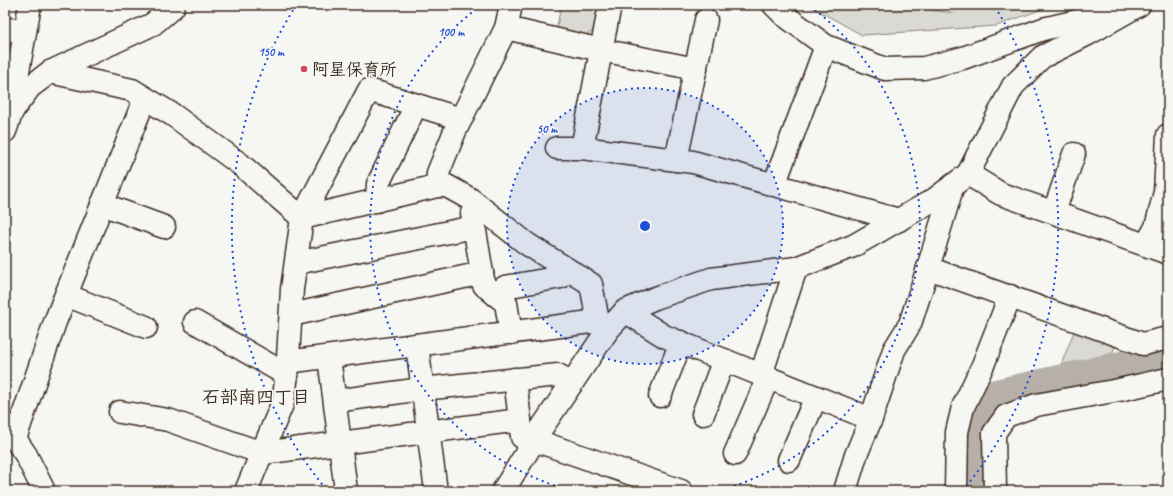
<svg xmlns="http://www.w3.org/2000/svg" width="1173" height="496" font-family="Caveat,'Klee One',sans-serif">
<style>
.green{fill:#dad9d3;stroke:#8a8278}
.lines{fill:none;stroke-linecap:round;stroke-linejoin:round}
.river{stroke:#b6b0a9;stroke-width:33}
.minor-casing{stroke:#3b2a1e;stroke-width:25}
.minor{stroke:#f6f6f2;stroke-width:22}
.ring{fill:none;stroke:#1d4ed8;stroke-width:2;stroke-dasharray:2 4}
.poi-dot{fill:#d1495b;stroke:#f6f6f2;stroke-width:1.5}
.labels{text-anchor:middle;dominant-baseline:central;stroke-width:3.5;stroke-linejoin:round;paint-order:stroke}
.poi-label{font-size:17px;font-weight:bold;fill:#3b2a1e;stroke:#f6f6f2;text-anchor:start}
.neighbourhood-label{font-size:18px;font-weight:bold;fill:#3b2a1e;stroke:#f6f6f2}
.centre{fill:#1d4ed8;stroke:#f6f6f2;stroke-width:2}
.ring-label{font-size:12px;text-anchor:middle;font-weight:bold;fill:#1d4ed8;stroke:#f6f6f2;stroke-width:3.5;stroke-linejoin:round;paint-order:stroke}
</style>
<rect width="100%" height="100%" fill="#f6f6f2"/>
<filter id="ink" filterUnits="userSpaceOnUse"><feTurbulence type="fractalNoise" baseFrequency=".025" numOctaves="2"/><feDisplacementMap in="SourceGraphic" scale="8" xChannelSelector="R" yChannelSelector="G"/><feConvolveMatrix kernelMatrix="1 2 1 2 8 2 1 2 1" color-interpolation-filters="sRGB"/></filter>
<g filter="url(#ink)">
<g class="green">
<polygon points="561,5 602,5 596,29 583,37 556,32"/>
<polygon points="808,5 892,5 953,13 960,5 1054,5 996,26 862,35"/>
<polygon points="1075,329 1116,343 1109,363 1057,375"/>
</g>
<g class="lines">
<path class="river" d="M 977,491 C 976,470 968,417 984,403 C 988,400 993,397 998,395 L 1168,357"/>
<g class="minor-casing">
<g id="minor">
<polyline points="610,5 582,148 693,162 899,220"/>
<polyline points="774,5 784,15 826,46 885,69 924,68 963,58 1043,29 1108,14"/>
<polyline points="5,28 24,33"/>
<polyline points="506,28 601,50 696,69"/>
<polyline points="50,72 132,90 173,115 240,164 302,218"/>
<polyline points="13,110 15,88 30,5"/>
<polyline points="5,131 12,111 30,87 50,72 153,24 173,7 173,5"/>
<polyline points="557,148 582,148"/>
<polyline points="676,160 706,20"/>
<polyline points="968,174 1001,194 1168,253"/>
<polyline points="774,185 826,46"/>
<polyline points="437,186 438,173 455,131 506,28 511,5"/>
<polyline points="377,201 378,184 416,105"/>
<polyline points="102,204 164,227"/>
<polyline points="1054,212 1074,154"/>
<polyline points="472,213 484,285 506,303 511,333"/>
<polyline points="302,218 437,186 447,186 470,199 527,244 591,284 598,321 607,331"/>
<polyline points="1146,245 1156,227 1165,192 1168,135"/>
<polyline points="296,263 474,227"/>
<polyline points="928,268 1143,344 1168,338"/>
<polyline points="66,295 146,327"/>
<polyline points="496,295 505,287 561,277 568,271"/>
<polyline points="625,311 664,336 871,419"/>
<polyline points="291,315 482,273"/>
<polyline points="195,322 287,375"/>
<polyline points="417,345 436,491"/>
<polyline points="329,357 346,491"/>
<polyline points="287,362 598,321"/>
<polyline points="761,375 796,268"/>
<polyline points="515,379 522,437 534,440 681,491"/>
<polyline points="660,396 681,342"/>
<polyline points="335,401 422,389 558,375 572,383"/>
<polyline points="120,412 168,420 262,453 520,420"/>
<polyline points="703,414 724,360"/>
<polyline points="7,427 26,455 44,491"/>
<polyline points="15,439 55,322 145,98"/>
<polyline points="735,454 768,378"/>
<polyline points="789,460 816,397"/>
<polyline points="246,491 283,402 287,375 292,289 302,218 369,90 461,119"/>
<polyline points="503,491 543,426 607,331 625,311 655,298 711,279 796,268 853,246 935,199 968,174 1013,86 1042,57 1088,34 1139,5"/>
<polyline points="845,491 856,455 871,419 894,350 910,324 928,268 953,185"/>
<polyline points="956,491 957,432 963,407 983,365 1010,296"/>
<polyline points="995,491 994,433 1006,416 1036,405 1119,390 1168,379"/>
</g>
</g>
<use href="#minor" class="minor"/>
</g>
</g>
<circle cx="645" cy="226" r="138" fill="#1d4ed8" fill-opacity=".12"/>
<g class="ring">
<circle cx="645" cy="226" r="138"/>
<path d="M572 491A275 275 0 0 1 480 6M810 6A275 275 0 0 1 718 491"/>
<path d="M326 489A413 413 0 0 1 295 7M995 7A413 413 0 0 1 964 489"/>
</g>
<circle class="poi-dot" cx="304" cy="69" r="4"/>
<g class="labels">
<g class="poi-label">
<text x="312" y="69">阿星保育所</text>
</g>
<g class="neighbourhood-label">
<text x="256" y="397">石部南四丁目</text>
</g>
</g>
<circle cx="645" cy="226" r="6" class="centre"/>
<g class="ring-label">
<text x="451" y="36">100 m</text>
<text x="271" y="56">150 m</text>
<text x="547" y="133">50 m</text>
</g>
<rect width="1173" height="496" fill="none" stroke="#f6f6f2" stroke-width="20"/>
<rect x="10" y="10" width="1153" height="476" fill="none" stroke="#3b2a1e" stroke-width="1.5" filter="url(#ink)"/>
</svg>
